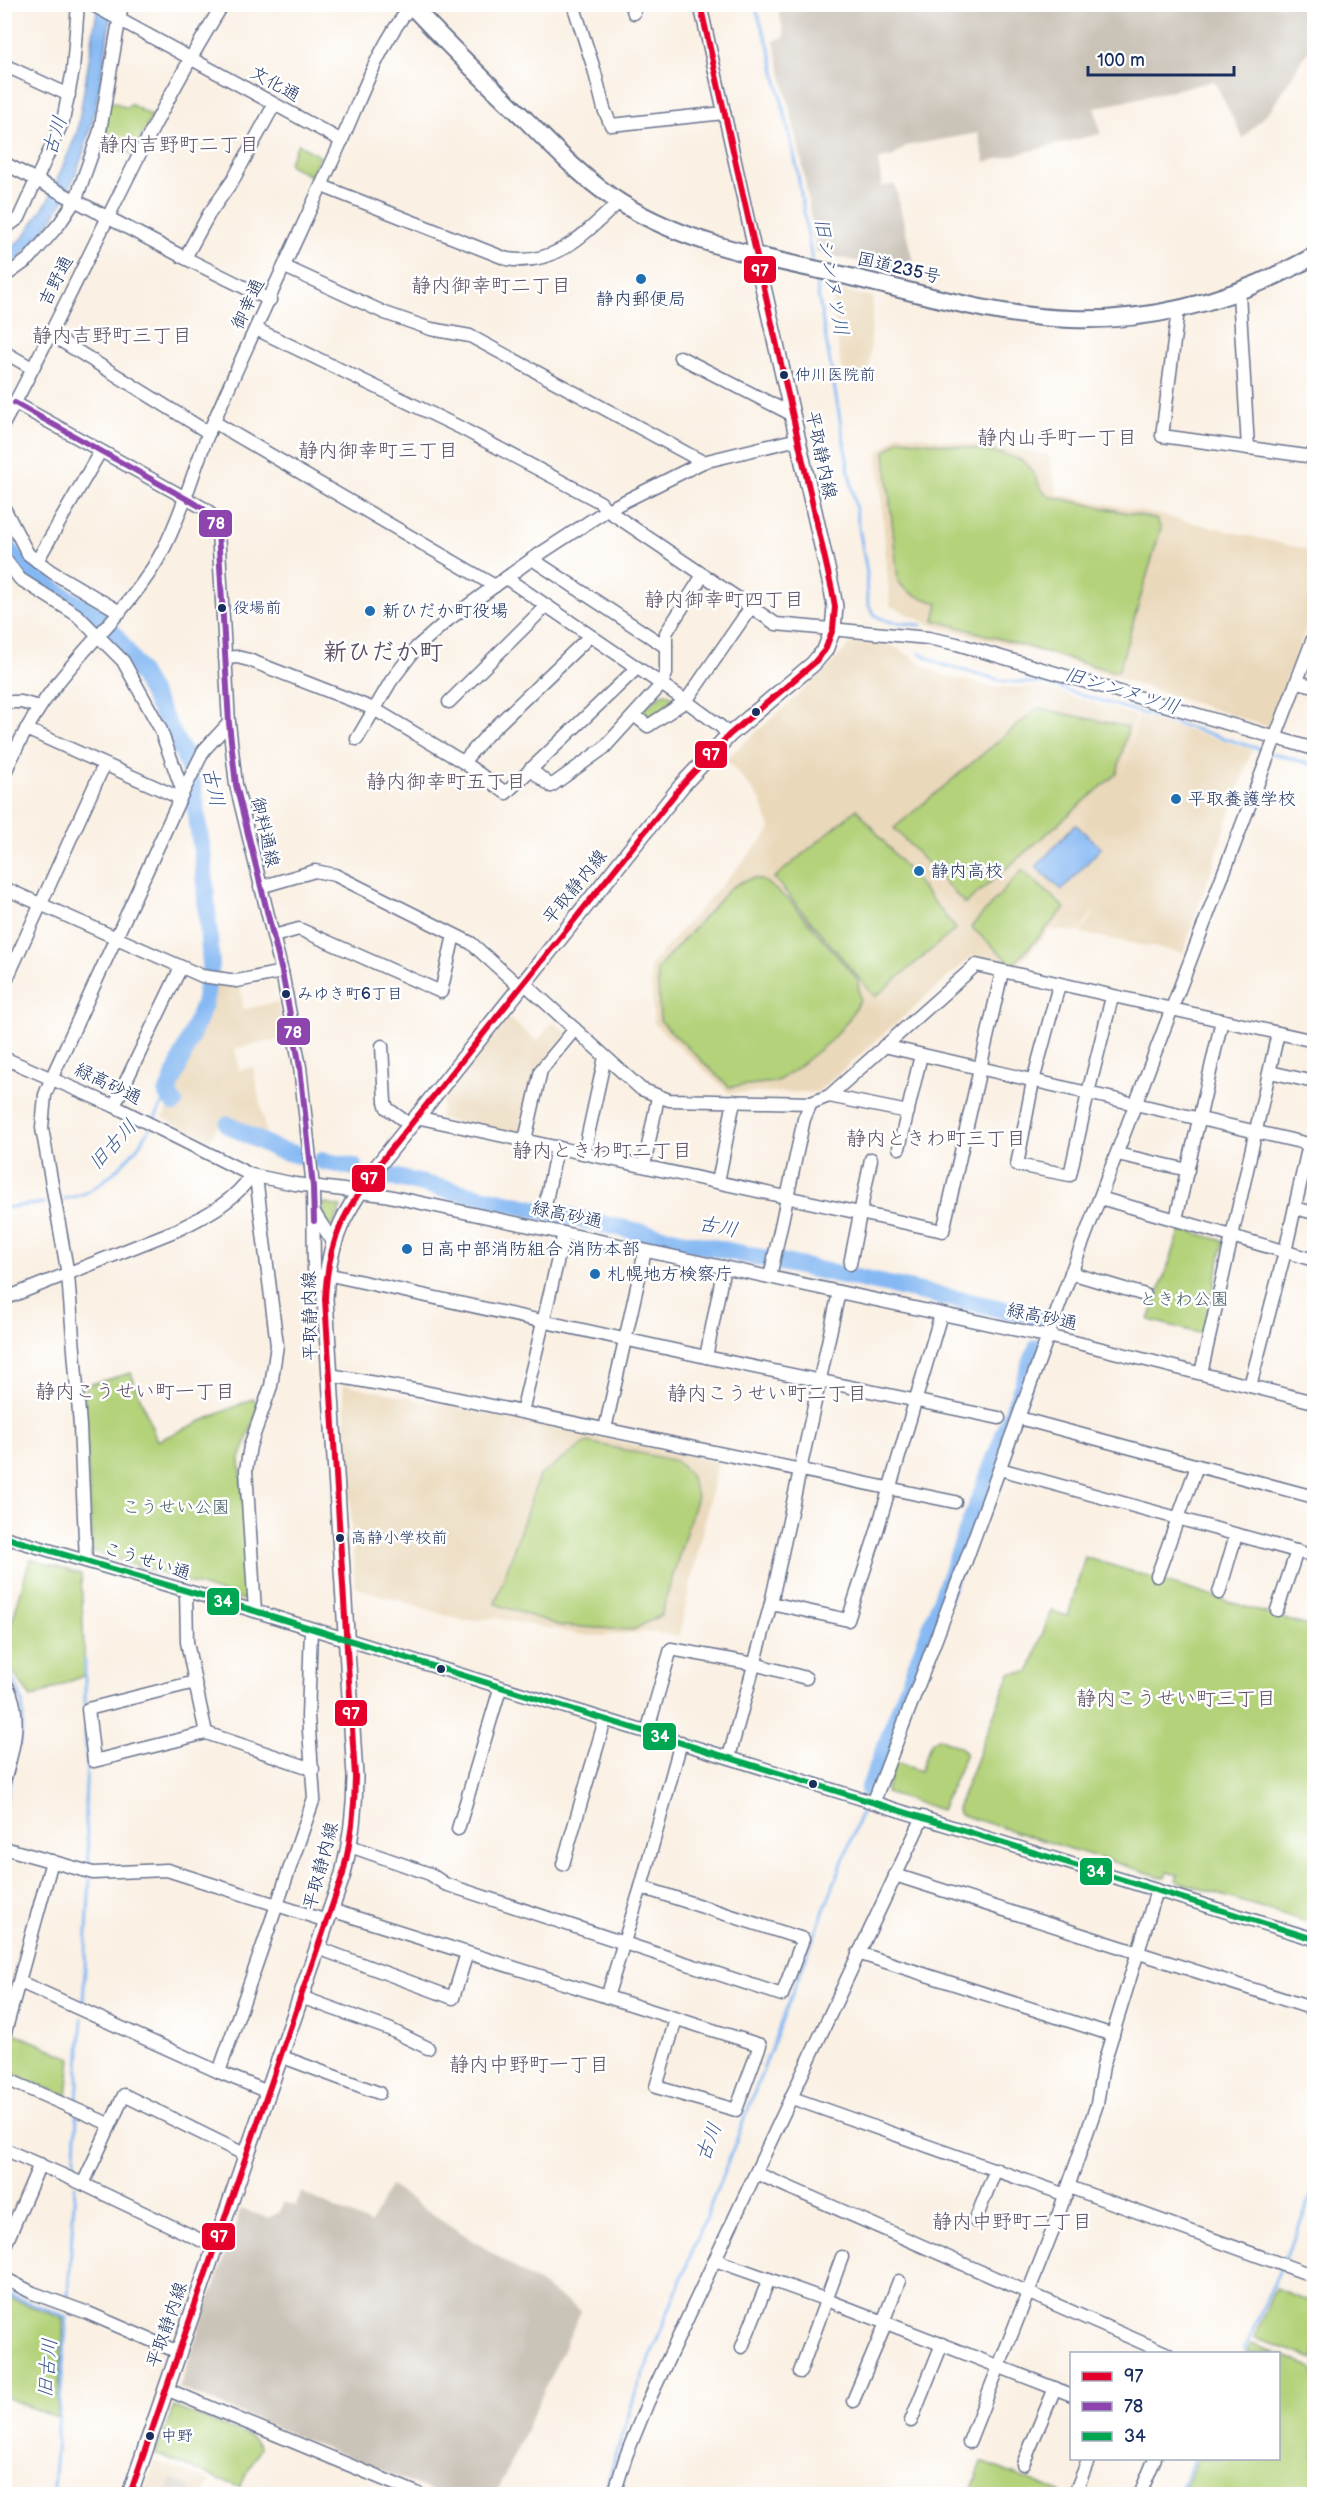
<svg xmlns="http://www.w3.org/2000/svg" width="1319" height="2499" font-family="'Balsamiq Sans','Klee One',sans-serif">
<style>
.built{fill:#ead8ba}
.industrial{fill:#cac3b8}
.green{fill:#b3d279;stroke:#67806c;stroke-width:1.5}
.water{fill:#86b9f3;stroke:#5074a8;stroke-width:1.5}
.lines{fill:none;stroke-linecap:round;stroke-linejoin:round}
.stream{stroke:#86b9f3;stroke-width:3}
.river{stroke:#86b9f3;stroke-width:18}
.minor-casing{stroke:#69738d;stroke-width:15}
.major-casing{stroke:#69738d;stroke-width:18}
.highway-casing{stroke:#69738d;stroke-width:20}
.minor{stroke:#fff;stroke-width:12}
.major{stroke:#fff;stroke-width:15}
.highway{stroke:#fff;stroke-width:16}
.bus-1-casing{stroke:#fff;stroke-width:10}
.bus-2-casing{stroke:#fff;stroke-width:10}
.bus-3-casing{stroke:#fff;stroke-width:10}
.bus-1{stroke:#e4002b;stroke-width:6}
.bus-2{stroke:#8e44ad;stroke-width:6}
.bus-3{stroke:#00a651;stroke-width:6}
.poi-dot{fill:#1f6fb2;stroke:#fff;stroke-width:2}
.bus-dot{fill:#1b2f5e;stroke:#fff;stroke-width:2}
.labels{text-anchor:middle;dominant-baseline:central;stroke-width:5;stroke-linejoin:round;paint-order:stroke}
.bus-label{font-size:16px;fill:#1b2f5e;stroke:#fff;text-anchor:start}
.street-label{font-size:18px;fill:#1b2f5e;stroke:#fff}
.poi-label{font-size:18px;fill:#1b2f5e;stroke:#fff;text-anchor:start}
.park-label{font-size:18px;fill:#496066;stroke:#fff}
.water-label{font-size:20px;font-style:italic;fill:#3b588b;stroke:#fff}
.neighbourhood-label{font-size:20px;fill:#5f5165;stroke:#fff}
.district-label{font-size:24px;font-weight:bold;fill:#5f5165;stroke:#fff}
.line-badge{stroke:#fff;stroke-width:2}
.badge-label{font-size:16px;text-anchor:middle;font-weight:bold;fill:#fff}
</style>
<rect width="100%" height="100%" fill="#fff"/>
<filter id="ink" filterUnits="userSpaceOnUse"><feTurbulence type="fractalNoise" baseFrequency=".0167" numOctaves="2"/><feDisplacementMap in="SourceGraphic" scale="12" xChannelSelector="R" yChannelSelector="G"/><feConvolveMatrix kernelMatrix="1 2 1 2 8 2 1 2 1" color-interpolation-filters="sRGB"/></filter>
<filter id="wash" filterUnits="userSpaceOnUse"><feTurbulence type="fractalNoise" baseFrequency=".008" numOctaves="4" result="noise"/><feDisplacementMap in="SourceGraphic" scale="24" xChannelSelector="R" yChannelSelector="G"/><feGaussianBlur stdDeviation="1.35" result="paint"/><feColorMatrix in="noise" values="0 0 0 0 0 0 0 0 0 0 0 0 0 0 0 0 0 1.4 0 .05"/><feComposite in="paint" operator="in"/></filter>
<g filter="url(#wash)">
<rect width="100%" height="100%" fill="#faf0e3"/>
<g class="built">
<polygon points="831,289 873,297 869,378 841,369"/>
<polygon points="899,433 1049,455 1058,494 1156,514 1314,551 1314,606 1270,725 1268,727 1041,653 934,626 890,606 878,453"/>
<polygon points="851,643 891,645 942,675 993,687 1041,687 1136,716 1121,781 1138,716 1252,749 1183,953 1080,933 1092,916 1093,911 1080,932 1050,930 1015,968 972,956 818,1092 729,1093 654,1024 650,965 771,830 761,801 726,759 828,668"/>
<polygon points="214,981 240,984 244,1009 278,1002 284,1039 235,1048 239,1070 253,1067 268,1143 221,1120 210,1140 163,1118"/>
<polygon points="508,1018 537,1041 553,1022 567,1033 538,1069 524,1137 439,1119 444,1098"/>
<polygon points="343,1384 718,1462 679,1636 644,1632 601,1636 582,1635 495,1618 464,1621 355,1587"/>
<polygon points="155,2461 210,2481 205,2494 143,2494"/>
</g>
<g class="industrial">
<polygon points="777,5 1314,5 1314,41 1272,108 1243,138 1214,81 1095,108 1100,134 985,162 978,133 906,146 894,156 878,160 882,186 895,185 913,262 908,273 816,252 802,162 774,41 785,37"/>
<polygon points="390,2186 581,2311 496,2494 439,2494 179,2388 241,2209 268,2218 280,2212 283,2202 296,2206 301,2192 370,2224"/>
<polygon points="172,2479 191,2487 190,2490 195,2491 193,2494 166,2494"/>
</g>
<g class="green">
<polygon points="109,100 127,108 130,104 152,116 132,155 103,141"/>
<polygon points="298,144 320,156 310,176 288,164"/>
<path d="M 900,439 C 925,442 1007,450 1024,462 C 1037,471 1036,487 1048,496 L 1156,519 L 1161,528 L 1119,670 L 1115,672 L 934,620 L 938,603 C 922,598 908,595 898,581 L 885,452 Z"/>
<polygon points="666,693 675,699 675,703 652,722 642,716 642,711 662,694"/>
<polygon points="1038,708 1128,727 1117,773 965,904 894,828"/>
<polygon points="857,809 956,929 875,997 774,878"/>
<polygon points="1022,870 1065,908 1013,965 971,927"/>
<polygon points="754,878 764,881 790,901 858,980 860,1000 847,1022 830,1041 793,1071 776,1082 729,1087 660,1021 657,969 730,888 743,881"/>
<polygon points="322,1203 341,1207 330,1232 325,1223"/>
<polygon points="1181,1229 1224,1241 1203,1334 1149,1320"/>
<polygon points="131,1373 157,1441 254,1398 258,1408 240,1459 249,1597 243,1600 92,1551 84,1392 87,1385"/>
<polygon points="587,1442 676,1461 690,1475 697,1496 661,1615 633,1630 561,1626 495,1604 539,1476"/>
<polygon points="1085,1557 1314,1628 1314,1924 1176,1881 1178,1875 1167,1872 1165,1878 958,1814 957,1809 1010,1673 1029,1672 1051,1611 1068,1616"/>
<polygon points="30,1559 81,1574 85,1675 31,1698 5,1660 5,1646"/>
<polygon points="939,1738 962,1748 966,1753 941,1810 885,1792 896,1762 920,1771 931,1742"/>
<polygon points="12,2032 71,2058 67,2096 5,2071 5,2055"/>
<polygon points="1275,2288 1314,2303 1314,2359 1254,2338"/>
<polygon points="5,2296 64,2319 57,2418 5,2397"/>
<polygon points="1251,2344 1276,2353 1246,2353"/>
<polygon points="1279,2354 1314,2368 1314,2494 1182,2494 1198,2459 1278,2458"/>
<polygon points="174,2407 251,2437 260,2447 240,2487 155,2454"/>
<polygon points="982,2462 1065,2494 970,2494"/>
</g>
<g class="water">
<path d="M 98,5 L 112,5 C 99,96 87,211 5,268 L 4,252 L 23,238 L 49,199 L 77,133 Z"/>
<polygon points="1075,824 1101,848 1062,890 1036,867"/>
</g>
<g class="lines">
<g class="stream">
<polyline points="754,4 770,50 796,163 812,261"/>
<path d="M 815,277 L 867,573 C 863,623 879,621 921,625"/>
<polyline points="920,653 940,664 1003,681 1046,684 1266,751"/>
<polyline points="1272,753 1314,765"/>
<polyline points="153,1122 167,1094"/>
<path d="M 64,1199 C 72,1197 81,1196 87,1192 C 109,1180 139,1150 150,1128"/>
<polyline points="4,1208 44,1203"/>
<path d="M 4,1669 C 26,1692 26,1716 19,1746"/>
<polyline points="85,1707 85,1660"/>
<polyline points="85,1731 87,1764 85,1807 89,1864"/>
<polyline points="4,1806 12,1773"/>
<polyline points="83,2004 90,1877"/>
<polyline points="77,2102 82,2018"/>
<polyline points="74,2174 77,2115"/>
<polyline points="1284,2261 1314,2191"/>
<polyline points="4,2293 67,2317 53,2488"/>
<polyline points="68,2297 75,2186"/>
<polyline points="1244,2350 1281,2267"/>
<polyline points="604,2494 635,2395 729,2159 863,1808"/>
<polyline points="1179,2494 1195,2458"/>
</g>
<g class="river">
<path d="M 4,541 C 18,568 47,586 72,601 C 81,606 92,610 100,618 C 137,656 158,709 184,755 L 190,771 L 203,858 L 211,965 L 204,1004 L 167,1094 L 174,1103"/>
<polyline points="228,1125 276,1149 298,1155"/>
<polyline points="322,1161 354,1167"/>
<path d="M 385,1175 C 604,1227 824,1270 1043,1318"/>
<polyline points="869,1790 1037,1348"/>
</g>
</g>
</g>
<g filter="url(#ink)">
<g class="lines">
<g class="minor-casing">
<g id="minor">
<polyline points="91,4 342,141"/>
<polyline points="573,4 594,69 604,109 611,125 724,113"/>
<polyline points="631,4 634,13"/>
<polyline points="700,4 756,256"/>
<polyline points="4,65 69,95"/>
<polyline points="4,163 185,258 270,300"/>
<path d="M 322,186 L 507,259 C 556,267 586,232 619,202"/>
<polyline points="4,229 19,218 63,121 73,70 78,4"/>
<polyline points="185,258 209,214 233,180 274,105"/>
<polyline points="285,267 385,313 431,329 470,336 703,462"/>
<polyline points="4,277 29,259 60,223 76,199 100,131 122,4"/>
<polyline points="1239,293 1248,448"/>
<polyline points="1178,310 1162,436 1314,457"/>
<polyline points="256,329 459,427 600,502 607,510 776,624 928,638 957,644 1314,749"/>
<polyline points="50,334 209,433"/>
<polyline points="4,352 32,368"/>
<polyline points="680,357 793,415"/>
<polyline points="15,403 207,510 214,518 218,531 229,723 236,785 282,972 300,1067 313,1187 314,1269 324,1296"/>
<polyline points="214,422 495,586"/>
<path d="M 4,423 C 79,285 140,138 223,4"/>
<polyline points="4,508 28,554 52,572 120,612"/>
<polyline points="4,558 20,579 77,615 123,661 160,728 183,792"/>
<polyline points="532,559 666,647"/>
<polyline points="37,561 100,452"/>
<polyline points="506,578 686,701 720,726 729,735"/>
<polyline points="225,658 237,657 249,660 374,709 463,762 487,735 590,636"/>
<polyline points="1297,682 1314,686"/>
<polyline points="4,702 21,702 39,707"/>
<polyline points="449,702 546,606"/>
<polyline points="634,715 648,726 686,701 751,607"/>
<polyline points="26,729 180,798"/>
<polyline points="357,739 391,681 417,647 448,620 532,559 607,510 703,462 798,439"/>
<polyline points="463,762 506,793 637,668"/>
<polyline points="530,769 551,786 604,748 661,685 666,674 666,633 703,575"/>
<path d="M 4,775 C 18,742 34,713 56,685 C 91,639 136,602 163,550 C 183,512 193,471 209,432 C 250,338 294,245 337,151 C 359,103 377,47 411,6"/>
<polyline points="260,887 315,871 335,875 471,943 520,987"/>
<polyline points="4,888 202,976 237,981 282,972"/>
<polyline points="274,936 299,929 441,992 454,935"/>
<polyline points="524,983 641,1089 669,1100 811,1103 829,1096 976,965 1314,1041"/>
<polyline points="4,985 104,765"/>
<polyline points="1059,985 1033,1081 1017,1165 1070,1175 1088,1093 1112,997"/>
<polyline points="382,1046 385,1102 387,1108 410,1125"/>
<polyline points="884,1046 1309,1144 1285,1252 1250,1386"/>
<polyline points="4,1058 114,1106 251,1175 295,1184 384,1195 1074,1342 1314,1402"/>
<polyline points="1270,1072 1314,1082"/>
<polyline points="829,1096 908,1112"/>
<polyline points="114,1106 181,967"/>
<polyline points="416,1117 943,1231 1002,972"/>
<polyline points="525,1140 541,1070 575,1029"/>
<polyline points="899,1148 921,1055"/>
<polyline points="584,1153 605,1057"/>
<polyline points="1117,1154 1188,1170"/>
<polyline points="644,1166 658,1097"/>
<polyline points="718,1182 734,1101"/>
<polyline points="1100,1198 1314,1260"/>
<polyline points="546,1201 557,1147"/>
<polyline points="1295,1208 1314,1213"/>
<polyline points="315,1214 333,1242"/>
<polyline points="1176,1219 1222,1020"/>
<polyline points="850,1264 871,1159"/>
<polyline points="1071,1273 1145,1295"/>
<polyline points="326,1274 706,1357 999,1418"/>
<polyline points="770,1277 804,1119 811,1103"/>
<path d="M 4,1299 L 177,1230 C 203,1217 236,1201 251,1175"/>
<polyline points="706,1357 724,1267"/>
<polyline points="1201,1373 1278,1033"/>
<polyline points="330,1375 425,1392 955,1502"/>
<polyline points="522,1412 564,1233"/>
<polyline points="1019,1418 1314,1497"/>
<polyline points="605,1429 645,1251"/>
<polyline points="1000,1469 1314,1556"/>
<polyline points="4,1537 255,1611 1314,1939"/>
<polyline points="86,1561 80,1426 68,1275 42,1128 45,1095 52,1077 183,792 204,750 229,723"/>
<polyline points="1157,1576 1197,1466"/>
<polyline points="186,1591 187,1642 195,1682 88,1709 94,1761 206,1733 195,1682"/>
<polyline points="1219,1593 1236,1535"/>
<polyline points="771,1603 848,1620 876,1534 941,1314"/>
<polyline points="1277,1610 1297,1551"/>
<polyline points="255,1611 246,1470 250,1446 271,1386 277,1345 256,1177"/>
<path d="M 4,1681 C 24,1711 14,1748 4,1781"/>
<polyline points="647,1732 671,1649 754,1664 806,1678"/>
<polyline points="206,1733 313,1769"/>
<polyline points="729,1757 771,1603 839,1292"/>
<polyline points="874,1801 965,1563 1071,1273 1314,636"/>
<polyline points="458,1829 500,1689"/>
<polyline points="350,1846 430,1874 445,1884 782,1995 803,1939 641,1887"/>
<polyline points="4,1848 93,1873 167,1870 327,1921"/>
<polyline points="563,1864 605,1720"/>
<polyline points="895,1875 1314,2009"/>
<polyline points="331,1910 760,2045 736,2110 656,2087 676,2019"/>
<polyline points="318,1948 453,1998 467,1953"/>
<polyline points="858,1953 1113,2035"/>
<polyline points="20,1982 219,2072"/>
<polyline points="301,1997 389,2029 428,2048"/>
<polyline points="607,1997 641,1887 681,1742"/>
<polyline points="4,2036 52,1861"/>
<polyline points="280,2056 379,2093"/>
<polyline points="4,2078 109,2124"/>
<polyline points="268,2092 219,2072 314,1798 308,1717 311,1629"/>
<polyline points="792,2098 1066,2195"/>
<polyline points="4,2149 83,2184"/>
<polyline points="756,2173 1168,2354"/>
<polyline points="1069,2187 1314,2276"/>
<polyline points="975,2221 996,2169"/>
<polyline points="215,2247 83,2184 124,2095 246,2155"/>
<polyline points="4,2248 40,2164"/>
<polyline points="715,2260 827,2300 1072,2395"/>
<polyline points="4,2278 33,2293 88,2313 178,2352"/>
<polyline points="883,2322 899,2281"/>
<polyline points="742,2347 769,2279"/>
<polyline points="800,2372 842,2257"/>
<polyline points="166,2389 419,2494"/>
<polyline points="853,2401 886,2323"/>
<polyline points="911,2421 942,2344"/>
<polyline points="969,2442 1054,2227 1097,2104 1103,2066 1157,1890"/>
<polyline points="1023,2464 1055,2388"/>
<polyline points="1077,2488 1089,2458"/>
<polyline points="614,2494 626,2456 648,2402 923,1817"/>
<polyline points="1140,2494 1155,2458"/>
</g>
</g>
<g class="major-casing">
<path id="major" d="M 130,2494 L 343,1874 C 351,1841 355,1810 355,1776 L 325,1299 C 328,1238 345,1210 380,1163 L 683,784 L 729,735 L 813,664 L 825,650 L 833,629 L 835,607 L 832,590 L 756,256"/>
</g>
<g class="highway-casing">
<path id="highway" d="M 410,4 C 447,44 486,82 525,119 C 555,149 585,181 621,203 C 689,245 765,258 842,275 C 917,292 994,317 1071,319 C 1159,322 1239,298 1314,256"/>
</g>
<use href="#minor" class="minor"/>
<use href="#major" class="major"/>
<use href="#highway" class="highway"/>
<g class="bus-1-casing">
<path id="bus-1" d="M 130,2494 L 343,1874 C 351,1841 355,1810 355,1776 L 325,1299 C 328,1238 345,1210 380,1163 L 683,784 L 729,735 L 813,664 L 825,650 L 833,629 L 835,607 L 832,590 L 700,4"/>
</g>
<g class="bus-2-casing">
<polyline id="bus-2" points="15,403 201,507 214,518 218,531 229,723 236,785 282,972 300,1067 313,1187 314,1221"/>
</g>
<g class="bus-3-casing">
<polyline id="bus-3" points="4,1537 255,1611 1314,1939"/>
</g>
<use href="#bus-1" class="bus-1"/>
<use href="#bus-2" class="bus-2"/>
<use href="#bus-3" class="bus-3"/>
</g>
</g>
<g class="poi-dot">
<circle cx="641" cy="279" r="6"/>
<circle cx="370" cy="611" r="6"/>
<circle cx="1176" cy="799" r="6"/>
<circle cx="919" cy="871" r="6"/>
<circle cx="407" cy="1249" r="6"/>
<circle cx="595" cy="1274" r="6"/>
</g>
<g class="bus-dot">
<circle cx="784" cy="375" r="5"/>
<circle cx="222" cy="608" r="5"/>
<circle cx="756" cy="712" r="5"/>
<circle cx="286" cy="994" r="5"/>
<circle cx="340" cy="1538" r="5"/>
<circle cx="441" cy="1669" r="5"/>
<circle cx="813" cy="1784" r="5"/>
<circle cx="150" cy="2436" r="5"/>
</g>
<g class="labels">
<g class="bus-label">
<text x="795" y="375">仲川医院前</text>
<text x="233" y="608">役場前</text>
<text x="297" y="994">みゆき町6丁目</text>
<text x="351" y="1538">高静小学校前</text>
<text x="161" y="2436">中野</text>
</g>
<g class="street-label">
<text transform="translate(275 84) rotate(29)">文化通</text>
<text transform="translate(899 268) rotate(13)">国道235号</text>
<text transform="translate(56 281) rotate(-63)">吉野通</text>
<text transform="translate(248 304) rotate(-65)">御幸通</text>
<text transform="translate(821 455) rotate(78)">平取静内線</text>
<text transform="translate(265 832) rotate(77)">御料通線</text>
<text transform="translate(575 887) rotate(-51)">平取静内線</text>
<text transform="translate(108 1084) rotate(26)">緑高砂通</text>
<text transform="translate(567 1215) rotate(12)">緑高砂通</text>
<text transform="translate(310 1316) rotate(-91)">平取静内線</text>
<text transform="translate(1042 1317) rotate(12)">緑高砂通</text>
<text transform="translate(147 1561) rotate(17)">こうせい通</text>
<text transform="translate(321 1866) rotate(-75)">平取静内線</text>
<text transform="translate(167 2325) rotate(-71)">平取静内線</text>
</g>
<g class="poi-label">
<text x="641" y="299" text-anchor="middle">静内郵便局</text>
<text x="382" y="611">新ひだか町役場</text>
<text x="1188" y="799">平取養護学校</text>
<text x="931" y="871">静内高校</text>
<text x="419" y="1249">日高中部消防組合 消防本部</text>
<text x="607" y="1274">札幌地方検察庁</text>
</g>
<g class="park-label">
<text x="1184" y="1299">ときわ公園</text>
<text x="176" y="1507">こうせい公園</text>
</g>
<g class="water-label">
<text transform="translate(55 136) rotate(-72)">古川</text>
<text transform="translate(831 277) rotate(80)">旧シンヌツ川</text>
<text transform="translate(1122 691) rotate(17)">旧シンヌツ川</text>
<text transform="translate(213 787) rotate(78)">古川</text>
<text transform="translate(113 1145) rotate(-47)">旧古川</text>
<text transform="translate(718 1227) rotate(12)">古川</text>
<text transform="translate(709 2142) rotate(-69)">古川</text>
<text transform="translate(48 2368) rotate(-85)">旧古川</text>
</g>
<g class="neighbourhood-label">
<text x="179" y="145">静内吉野町二丁目</text>
<text x="491" y="286">静内御幸町二丁目</text>
<text x="112" y="336">静内吉野町三丁目</text>
<text x="1057" y="438">静内山手町一丁目</text>
<text x="378" y="451">静内御幸町三丁目</text>
<text x="724" y="600">静内御幸町四丁目</text>
<text x="446" y="782">静内御幸町五丁目</text>
<text x="936" y="1139">静内ときわ町三丁目</text>
<text x="602" y="1151">静内ときわ町二丁目</text>
<text x="135" y="1392">静内こうせい町一丁目</text>
<text x="767" y="1394">静内こうせい町二丁目</text>
<text x="1176" y="1699">静内こうせい町三丁目</text>
<text x="529" y="2065">静内中野町一丁目</text>
<text x="1012" y="2222">静内中野町二丁目</text>
</g>
<g class="district-label">
<text x="383" y="652">新ひだか町</text>
</g>
</g>
<g class="line-badge">
<rect x="743" y="255" width="34" height="29" rx="6" fill="#e4002b"/>
<rect x="198" y="509" width="35" height="29" rx="6" fill="#8e44ad"/>
<rect x="694" y="740" width="34" height="29" rx="6" fill="#e4002b"/>
<rect x="276" y="1017" width="35" height="29" rx="6" fill="#8e44ad"/>
<rect x="351" y="1164" width="35" height="29" rx="6" fill="#e4002b"/>
<rect x="206" y="1587" width="34" height="29" rx="6" fill="#00a651"/>
<rect x="334" y="1699" width="34" height="28" rx="6" fill="#e4002b"/>
<rect x="642" y="1722" width="35" height="29" rx="6" fill="#00a651"/>
<rect x="1079" y="1857" width="34" height="29" rx="6" fill="#00a651"/>
<rect x="201" y="2222" width="35" height="29" rx="6" fill="#e4002b"/>
</g>
<g class="badge-label">
<text x="760" y="276">97</text>
<text x="216" y="529">78</text>
<text x="711" y="760">97</text>
<text x="293" y="1038">78</text>
<text x="369" y="1184">97</text>
<text x="223" y="1607">34</text>
<text x="351" y="1719">97</text>
<text x="660" y="1742">34</text>
<text x="1096" y="1877">34</text>
<text x="219" y="2242">97</text>
</g>
<rect width="1319" height="2499" fill="none" stroke="#fff" stroke-width="24"/>
<rect x="1070" y="2352" width="210" height="108" fill="#ffffff" stroke="#a4acbf" stroke-width="1.5"/>
<rect x="1082" y="2372" width="30" height="9" fill="#e4002b" stroke="#a4acbf" stroke-width="1.5"/>
<text x="1124" y="2382" font-size="18" fill="#1b2f5e">97</text>
<rect x="1082" y="2402" width="30" height="9" fill="#8e44ad" stroke="#a4acbf" stroke-width="1.5"/>
<text x="1124" y="2412" font-size="18" fill="#1b2f5e">78</text>
<rect x="1082" y="2432" width="30" height="9" fill="#00a651" stroke="#a4acbf" stroke-width="1.5"/>
<text x="1124" y="2442" font-size="18" fill="#1b2f5e">34</text>
<path d="M1088 66v9h146v-9" fill="none" stroke="#1b2f5e" stroke-width="3"/>
<text x="1097" y="66" font-size="18" fill="#1b2f5e" stroke="#ffffff" stroke-width="4.5" paint-order="stroke">100 m</text>
</svg>
